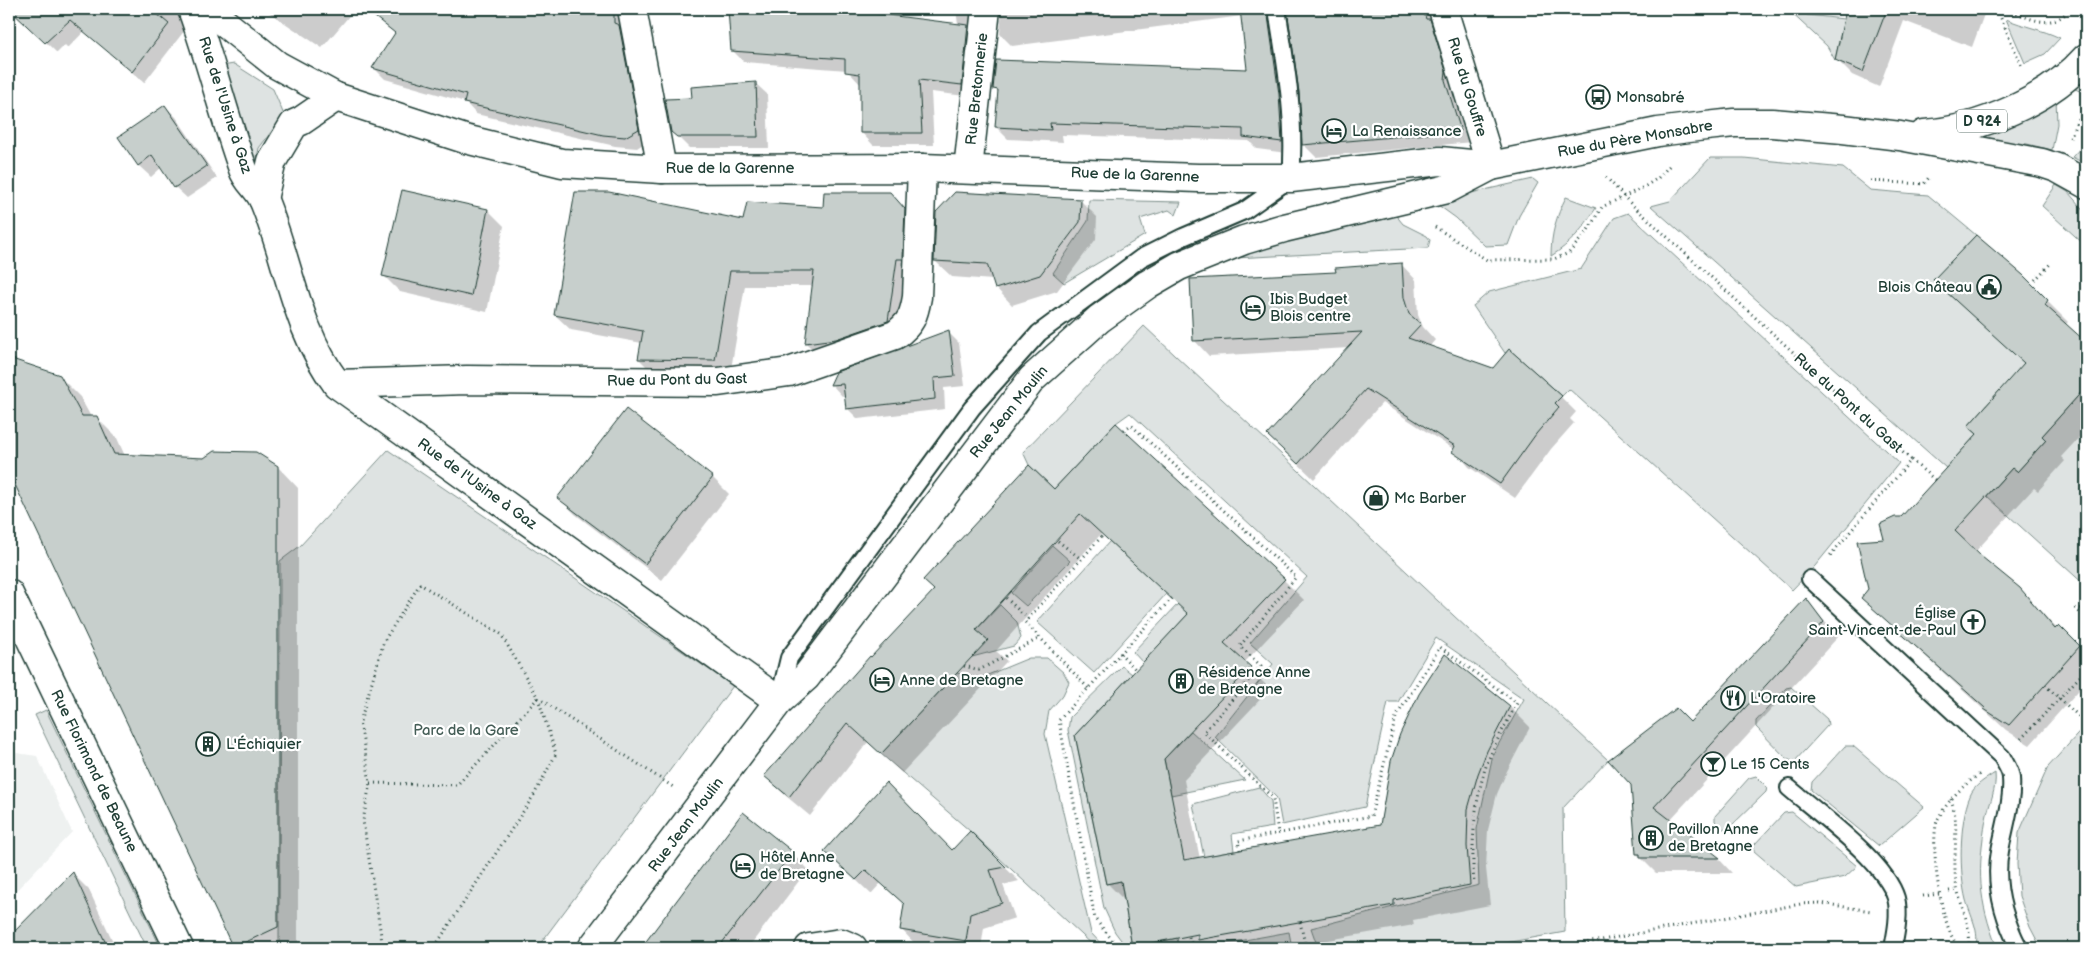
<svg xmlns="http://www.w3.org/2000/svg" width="2095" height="957" font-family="'Balsamiq Sans',sans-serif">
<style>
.built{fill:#eef1f0}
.green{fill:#dee3e2;stroke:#7e908b}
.shadow{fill:#0003}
.building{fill:#c7cfcc;stroke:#1f3d34}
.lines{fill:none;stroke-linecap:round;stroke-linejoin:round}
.lane-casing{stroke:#1f3d34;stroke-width:20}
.street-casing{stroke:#1f3d34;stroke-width:31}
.secondary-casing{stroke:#1f3d34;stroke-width:31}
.primary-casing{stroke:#1f3d34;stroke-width:31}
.path{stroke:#1f3d34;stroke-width:3;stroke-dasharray:1 4;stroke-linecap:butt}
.lane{stroke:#fff;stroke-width:16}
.street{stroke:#fff;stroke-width:28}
.secondary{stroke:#fff;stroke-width:28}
.primary{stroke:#fff;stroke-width:28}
.labels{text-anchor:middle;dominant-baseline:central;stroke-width:4.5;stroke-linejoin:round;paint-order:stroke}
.shield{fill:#fff;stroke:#627771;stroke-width:1}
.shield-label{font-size:14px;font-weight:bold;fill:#1f3d34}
.street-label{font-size:15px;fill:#1f3d34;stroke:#fff}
.poi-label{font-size:15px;fill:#1f3d34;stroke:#fff;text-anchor:start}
.park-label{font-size:15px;fill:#455e57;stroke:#fff}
</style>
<rect width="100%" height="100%" fill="#fff"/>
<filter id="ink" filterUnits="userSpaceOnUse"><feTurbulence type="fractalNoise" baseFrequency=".02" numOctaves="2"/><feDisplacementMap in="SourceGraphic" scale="10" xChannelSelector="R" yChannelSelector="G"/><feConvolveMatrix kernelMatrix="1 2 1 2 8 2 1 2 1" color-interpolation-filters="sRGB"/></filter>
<g filter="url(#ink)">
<polygon class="built" points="9,752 37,756 72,832 9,898"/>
<g class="green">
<polygon points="1787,9 1800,9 1807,15 1844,19 1835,60 1827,46"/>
<path d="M 2006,19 C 2025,27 2041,29 2060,38 L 2045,54 L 2025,63 Z"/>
<polygon points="234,64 273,89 284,115 259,148 255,168 222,66"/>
<polygon points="2086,71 2086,94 2071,87"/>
<polygon points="2056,97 2057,124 2052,150 2027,144 1964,138"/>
<polygon points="2086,142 2086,164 2072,157"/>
<polygon points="1710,158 1744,158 1843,168 1870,190 1928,195 1976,235 1934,281 2035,370 2000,390 1968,426 1977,434 1946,468 1651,206 1670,201"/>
<polygon points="1533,179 1538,183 1519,216 1508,245 1485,246 1456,218 1438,205 1440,200"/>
<polygon points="2056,185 2068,192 2086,213 2086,246 2042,206"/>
<path d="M 1566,197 L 1596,208 C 1583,228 1571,244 1551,256 C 1551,234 1556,217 1566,197 Z"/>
<polygon points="1089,200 1181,202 1176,215 1169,210 1140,219 1145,235 1064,283 1053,273 1088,221"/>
<polygon points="1628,213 1899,463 1815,566 1792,590 1569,389 1562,396 1511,351 1505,353 1473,306 1489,292 1581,269 1614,218"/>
<polygon points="1395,214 1403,224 1427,236 1430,240 1428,248 1216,259"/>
<polygon points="1144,326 1608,760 1563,808 1565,932 1478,948 1318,948 1311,928 1479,885 1477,829 1493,754 1524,699 1436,638 1398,702 1388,702 1365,807 1282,825 1277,798 1215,737 1273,664 1250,643 1307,577 1130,413 1116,423 1054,489 1029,465 1023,452"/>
<polygon points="2086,387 2086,586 1987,496 2012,468 2017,472 2046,440 2042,436"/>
<polygon points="388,450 733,686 537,948 279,948 280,561 300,546"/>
<polygon points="1110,541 1167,593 1094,673 1037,622"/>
<polygon points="1053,546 1070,561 1026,606 1011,593"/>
<polygon points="1178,604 1189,613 1143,663 1133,652"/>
<polygon points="1000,605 1017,622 1021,638 1014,646 972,657 976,630"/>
<polygon points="1029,658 1047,658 1064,673 1069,682 1063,695 1049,711 1045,734 1091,933 1105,948 1096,948 970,831 881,754 957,673 978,679"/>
<polygon points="1122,666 1132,674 1075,735 1106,884 1121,881 1132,947 1177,938 1179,948 1127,948 1115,932 1104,908 1068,730 1070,717"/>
<polygon points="1791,687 1827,719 1828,725 1794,762 1787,759 1756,727 1756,721 1786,688"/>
<polygon points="46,710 161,948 147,948 35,715"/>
<polygon points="2086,725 2086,948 2041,948 2030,927 2019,896 2017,864 2019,833 2048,767"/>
<polygon points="1191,731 1245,780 1171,795 1164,759"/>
<polygon points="1845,746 1853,746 1924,807 1879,846 1811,790 1812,782"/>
<path d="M 1995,773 C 1997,789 1989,803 1986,819 C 1977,871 1978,899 1997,948 L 1975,948 C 1981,933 1970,915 1966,900 C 1959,873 1959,822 1970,796 C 1974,785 1986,779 1995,773 Z"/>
<polygon points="1756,776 1767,787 1766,792 1729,828 1723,829 1715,821 1715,816 1749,778"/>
<polygon points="1259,787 1271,801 1273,827 1232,834 1234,851 1204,857 1193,804"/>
<polygon points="1792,812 1857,866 1845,877 1796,887 1754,851 1754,845 1784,813"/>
<polygon points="1289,932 1292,948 1206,947"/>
</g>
<g class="shadow">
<polygon points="25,9 92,9 99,16 68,48 65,45 57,53 18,15"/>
<polygon points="148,9 193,9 188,26 144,83 112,54"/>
<polygon points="264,9 355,9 322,48"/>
<polygon points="364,9 417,9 458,36 459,9 625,9 649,140 637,148 615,146 476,114 465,102 385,79 373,67 396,34"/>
<polygon points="729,9 830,9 958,25 956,9 990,9 974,97 931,92 934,145 873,145 861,132 861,85 847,70 744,62 732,50"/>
<polygon points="1002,9 1432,9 1472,142 1316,157 1303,144 1300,92 1289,11 1282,14 1294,154 1257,149 1249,141 1062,135 1063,142 1008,139 996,127 999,93 994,88 1249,70 1242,16 1012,46 1000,34"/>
<polygon points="1847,9 1986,9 1972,47 1904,21 1879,87 1852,75 1836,59"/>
<polygon points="755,83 767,94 769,148 689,148 672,131 693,99"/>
<polygon points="165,106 176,117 217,178 187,198 175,187 162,167 151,177 139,166 120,137"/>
<polygon points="889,193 920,226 908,313 822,359 806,343 813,286 745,286 730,375 655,375 639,359 642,343 571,330 555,315 744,222 824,208"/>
<polygon points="1080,200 1097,217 1096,239 1057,291 1012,305 996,288 993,280 952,277 935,261"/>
<polygon points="488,210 504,226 487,312 400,292 384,276"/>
<polygon points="1401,264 1416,280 1418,315 1423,327 1435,340 1429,347 1561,397 1576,412 1570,419 1574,423 1551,449 1515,498 1469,467 1455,450 1382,403 1314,479 1268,435 1349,348 1209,356 1194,340 1337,274"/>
<polygon points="2022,276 2068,322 2065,325 2086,344 2086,430 2061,457 2065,461 2038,491 2034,488 1975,552 2020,589 2057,629 2059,627 2086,654 2086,682 2030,745 2006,730 1862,598 1869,589 1885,540 1978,435 2025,364 1935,280"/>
<polygon points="948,332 959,343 965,386 944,388 945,409 858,419 848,409 846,395 842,396 832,385 837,373"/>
<polygon points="9,359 59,376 80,397 91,417 96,417 117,438 125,456 278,467 298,488 298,948 234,947 9,470"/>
<polygon points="626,411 713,478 729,494 662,580 575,514 559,498"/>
<polygon points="1054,491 1284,580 1304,600 1244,663 1270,689 1184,780 1200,859 1381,826 1445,656 1510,707 1530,727 1507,771 1497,794 1488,830 1486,868 1490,905 1413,920 1414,925 1283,948 1135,948 1126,902 1107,883 1189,614 1101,534 996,651 1007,661 902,773 868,742 810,816 786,796 766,776 871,659"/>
<polygon points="1806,600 1838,637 1669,821 1719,859 1732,873 1656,873 1637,854 1676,710 1691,724"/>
<polygon points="744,814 792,853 808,869 748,948 643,948"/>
<polygon points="970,833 1019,881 1003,885 1015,918 984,928 981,948 941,948 915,944 901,929 905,905 881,883 871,894 840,865 952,852"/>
<polygon points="73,874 89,890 116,948 9,948 9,939"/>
</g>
<g class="building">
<polygon points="9,9 151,9 169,24 132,72 70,20 45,43"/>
<polygon points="365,9 614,9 614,23 619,25 639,129 625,137 603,135 464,103 466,95 372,68 395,33"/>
<polygon points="728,9 839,9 968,25 962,85 919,80 922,133 860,133 860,74 845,72 845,59 731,51"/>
<polygon points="1240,9 1267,9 1279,94 1282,142 1243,137 1243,129 1050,123 1051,130 995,127 998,90 993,89 996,60 1247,69"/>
<polygon points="1287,9 1423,9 1426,19 1430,19 1446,71 1445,80 1461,131 1302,145 1299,92"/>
<polygon points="1846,9 1887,9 1863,72 1835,60"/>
<polygon points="756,82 758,137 677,137 671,132 665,99 692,98 691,87"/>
<polygon points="165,105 207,166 174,188 152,155 138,166 118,137"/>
<polygon points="402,190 488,209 471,296 382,276"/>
<polygon points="575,192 609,192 743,220 747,202 823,207 824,192 890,192 905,209 903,259 897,259 888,321 836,339 805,343 814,271 730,271 715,360 638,359 643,331 554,315"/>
<polygon points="955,192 1081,199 1080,222 1040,275 995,289 987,264 934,261 936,212"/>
<polygon points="1976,235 2023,275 2048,300 2045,305 2086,342 2086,387 2042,436 2046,440 2017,472 2012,468 1955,531 1982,557 2020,588 2055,629 2059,625 2080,646 2009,725 1984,709 1985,708 1861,598 1868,589 1857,541 1884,539 1880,524 1895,517 1901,517 1977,434 1968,426 2024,363 1933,280"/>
<polygon points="1402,263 1404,298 1409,314 1421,324 1408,338 1493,368 1509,349 1562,396 1555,403 1559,407 1536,434 1500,484 1452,452 1455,446 1366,389 1298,464 1267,435 1362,332 1193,341 1190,279 1336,272 1335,268"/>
<polygon points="949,330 955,376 934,378 935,399 846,409 843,384 830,385 836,372"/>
<polygon points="9,358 60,375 82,416 97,416 114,454 204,458 214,451 256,452 278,466 278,927 233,948 9,472"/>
<polygon points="626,409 713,477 645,564 557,498"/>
<polygon points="1116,423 1285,579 1224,643 1251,667 1164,759 1184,860 1380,825 1391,761 1400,734 1419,694 1445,654 1510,706 1487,751 1478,774 1468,809 1467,846 1470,885 1394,900 1394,905 1198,940 1198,934 1132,947 1121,881 1106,884 1075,735 1188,614 1080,514 976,630 988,640 881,754 847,723 789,797 764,776 870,656 871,657 934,590 923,580 1029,465 1054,489"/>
<polygon points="1806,598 1824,622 1654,807 1720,858 1640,858 1640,854 1636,854 1631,785 1608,760 1676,708 1690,722"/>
<polygon points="886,782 952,850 970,831 1006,867 990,870 1002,903 970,914 966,941 900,930 904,904 866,870 856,880 824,851"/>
<polygon points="743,812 793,852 718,948 641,948"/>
<polygon points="73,872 108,948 9,948 9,937"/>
</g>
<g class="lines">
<g class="lane-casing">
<g id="lane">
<path d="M 1810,579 L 2002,757 C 2005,763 2011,771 2011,778 C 2013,802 2004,827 2000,851 C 1994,884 2004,919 2019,948"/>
<path d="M 779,699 L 789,658 L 972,408 L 1039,333 L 1141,258 L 1183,237 L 1244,211 L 1291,178 C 1296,121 1286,65 1277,9"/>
<path d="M 1789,788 C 1819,814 1885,861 1896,898 C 1900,913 1896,933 1893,948"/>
</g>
</g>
<g class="street-casing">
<g id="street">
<polyline points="632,9 662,169"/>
<polyline points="1443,9 1491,166"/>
<polyline points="968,169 986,9"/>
<path d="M 337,384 L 467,380 L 718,382 L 789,372 L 895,335 C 911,324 914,315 917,297 L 922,168"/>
<polyline points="9,594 179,948"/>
<polyline points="809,948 841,943 853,948"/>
</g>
</g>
<g class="secondary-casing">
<g id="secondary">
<path d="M 192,9 C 211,62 224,116 243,169 C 247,181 259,189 264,201 C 289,262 296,330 337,384 L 779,701"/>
<polyline points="207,9 277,65 336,97 465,139 562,163 662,169 922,168 1198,178 1291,178 1440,161 1491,166"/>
<polyline points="263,199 272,161 294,124 301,121 336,97"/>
</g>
</g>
<g class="primary-casing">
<g id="primary">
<path d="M 1924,134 C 1979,130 2049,100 2086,58"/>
<polyline points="592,948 779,701 806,677 1032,379 1099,319 1148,284 1179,266 1244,240 1284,228 1447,189 1491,166 1658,132 1697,127 1734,123 1772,123 1843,129 1900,136 2042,163 2057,168 2086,184"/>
</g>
</g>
<g class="path">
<polyline points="1997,9 2022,67"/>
<path d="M 2014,9 L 2015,12 C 2034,22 2055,28 2070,9"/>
<polyline points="2080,114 2086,113"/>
<polyline points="2070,138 2080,114"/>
<polyline points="1606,177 1628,201 1911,460 1828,558"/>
<polyline points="1870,181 1924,184 1930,176"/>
<polyline points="1435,227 1487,260 1554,259 1569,253 1588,230 1602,207 1644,187 1658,178 1671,164"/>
<polyline points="2035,280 2052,262"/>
<polyline points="1124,430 1131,425 1296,577 1240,646 1261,666 1204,732 1273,798 1278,833"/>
<polyline points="1911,460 1935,480"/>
<polyline points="1058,541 1081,559"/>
<polyline points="1006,598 1028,619"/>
<polyline points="2075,608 2086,618"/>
<polyline points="2075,608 2086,609"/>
<polyline points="1120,653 1136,670"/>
<polyline points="964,666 979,670 1040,638"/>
<polyline points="2045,685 2086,723"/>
<polyline points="1088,688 1025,622 1103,535"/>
<polyline points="538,698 673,787"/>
<polyline points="2021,739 2086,670"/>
<polyline points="370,783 457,785 538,698"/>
<path d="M 1951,799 C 1961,827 1951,859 1957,888 C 1960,903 1975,936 1967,948"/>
<polyline points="2086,834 2086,858"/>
<path d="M 1240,850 L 1238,841 L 1371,816 L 1396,717 L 1440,647 L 1517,703 C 1506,724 1493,746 1485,769 C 1474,806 1471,845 1474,883"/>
<polyline points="1949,891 1957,890"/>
<polyline points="1923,896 1940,894"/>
<polyline points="1300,922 1306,948"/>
<polyline points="1189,937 1193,948"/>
<polyline points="383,948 363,821 370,783 360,722 384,641 420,584 501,634 538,698 556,754 534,795 434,948"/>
<polyline points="1119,948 1095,919 1059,720 1172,598"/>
<polyline points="1558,948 1801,904 1820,903 1871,911"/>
<path d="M 1961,948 C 1942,939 1928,839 1938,819 C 1947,801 1963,785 1980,774"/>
</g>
<use href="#lane" class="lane"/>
<use href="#street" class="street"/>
<use href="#secondary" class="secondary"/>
<use href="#primary" class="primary"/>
</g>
</g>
<defs>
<g id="bus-ring" transform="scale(1.25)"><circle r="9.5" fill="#fff" stroke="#1f3d34" stroke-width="1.5"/><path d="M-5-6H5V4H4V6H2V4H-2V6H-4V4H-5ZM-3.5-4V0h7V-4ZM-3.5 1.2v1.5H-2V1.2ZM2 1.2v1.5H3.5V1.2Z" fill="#1f3d34"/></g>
<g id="hotel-ring" transform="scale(1.25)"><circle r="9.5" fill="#fff" stroke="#1f3d34" stroke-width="1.5"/><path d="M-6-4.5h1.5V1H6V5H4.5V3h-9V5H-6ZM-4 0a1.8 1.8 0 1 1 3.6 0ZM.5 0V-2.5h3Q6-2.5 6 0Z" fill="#1f3d34"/></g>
<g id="civic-ring" transform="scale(1.25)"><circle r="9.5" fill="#fff" stroke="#1f3d34" stroke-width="1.5"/><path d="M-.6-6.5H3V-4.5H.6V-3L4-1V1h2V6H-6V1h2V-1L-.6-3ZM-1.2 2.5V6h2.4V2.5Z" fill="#1f3d34"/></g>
<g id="shop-ring" transform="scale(1.25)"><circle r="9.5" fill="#fff" stroke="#1f3d34" stroke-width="1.5"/><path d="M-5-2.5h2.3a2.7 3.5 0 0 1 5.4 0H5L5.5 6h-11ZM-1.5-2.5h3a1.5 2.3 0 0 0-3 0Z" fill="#1f3d34"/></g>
<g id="church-ring" transform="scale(1.25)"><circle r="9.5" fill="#fff" stroke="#1f3d34" stroke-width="1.5"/><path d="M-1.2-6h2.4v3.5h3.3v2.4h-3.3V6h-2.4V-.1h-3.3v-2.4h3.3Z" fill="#1f3d34"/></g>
<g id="building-ring" transform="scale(1.25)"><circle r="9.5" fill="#fff" stroke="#1f3d34" stroke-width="1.5"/><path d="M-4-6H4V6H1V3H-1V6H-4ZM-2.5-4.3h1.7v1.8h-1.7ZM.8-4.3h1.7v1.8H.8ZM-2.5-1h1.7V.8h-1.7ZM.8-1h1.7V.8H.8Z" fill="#1f3d34"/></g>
<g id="restaurant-ring" transform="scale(1.25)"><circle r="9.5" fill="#fff" stroke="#1f3d34" stroke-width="1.5"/><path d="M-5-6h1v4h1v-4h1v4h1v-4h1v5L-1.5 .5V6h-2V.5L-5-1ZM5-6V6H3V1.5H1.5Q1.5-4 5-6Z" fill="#1f3d34"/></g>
<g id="bar-ring" transform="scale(1.25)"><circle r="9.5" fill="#fff" stroke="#1f3d34" stroke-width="1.5"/><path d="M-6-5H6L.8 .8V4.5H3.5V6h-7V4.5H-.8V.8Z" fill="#1f3d34"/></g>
</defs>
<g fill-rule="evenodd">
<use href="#bus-ring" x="1598" y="97"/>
<use href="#hotel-ring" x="1334" y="131"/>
<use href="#civic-ring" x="1989" y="287"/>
<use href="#hotel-ring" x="1253" y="308"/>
<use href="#shop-ring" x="1376" y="498"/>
<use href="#church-ring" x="1973" y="622"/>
<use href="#hotel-ring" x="882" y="680"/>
<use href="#building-ring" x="1181" y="681"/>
<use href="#restaurant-ring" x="1733" y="698"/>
<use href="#building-ring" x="208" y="744"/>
<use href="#bar-ring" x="1713" y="764"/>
<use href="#building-ring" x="1651" y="838"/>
<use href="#hotel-ring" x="743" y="866"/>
</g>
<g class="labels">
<rect class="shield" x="1957" y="109.5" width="50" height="23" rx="4"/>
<g class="shield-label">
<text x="1982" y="121">D 924</text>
</g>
<g class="street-label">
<text transform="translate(1467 87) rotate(73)">Rue du Gouffre</text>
<text transform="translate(977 89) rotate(-84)">Rue Bretonnerie</text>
<text transform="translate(225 105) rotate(72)">Rue de l'Usine à Gaz</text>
<text transform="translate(1635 139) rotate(-10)">Rue du Père Monsabre</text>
<text x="730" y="168">Rue de la Garenne</text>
<text transform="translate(1135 175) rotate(2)">Rue de la Garenne</text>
<text transform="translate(677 380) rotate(-1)">Rue du Pont du Gast</text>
<text transform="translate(1848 403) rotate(42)">Rue du Pont du Gast</text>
<text transform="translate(1009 412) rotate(-51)">Rue Jean Moulin</text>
<text transform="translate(477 484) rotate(36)">Rue de l'Usine à Gaz</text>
<text transform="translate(94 771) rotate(64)">Rue Florimond de Beaune</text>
<text transform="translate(686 825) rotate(-53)">Rue Jean Moulin</text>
</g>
<g class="poi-label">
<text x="1616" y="97">Monsabré</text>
<text x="1352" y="131">La Renaissance</text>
<text x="1972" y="287" text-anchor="end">Blois Château</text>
<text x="1270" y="299">Ibis Budget<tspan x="1270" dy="17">Blois centre</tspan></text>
<text x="1394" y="498">Mc Barber</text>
<text x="1956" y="613" text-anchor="end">Église<tspan x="1956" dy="17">Saint-Vincent-de-Paul</tspan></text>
<text x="1198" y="672">Résidence Anne<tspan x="1198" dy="17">de Bretagne</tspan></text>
<text x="900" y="680">Anne de Bretagne</text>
<text x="1750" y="698">L'Oratoire</text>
<text x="226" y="744">L'Échiquier</text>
<text x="1730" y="764">Le 15 Cents</text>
<text x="1668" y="829">Pavillon Anne<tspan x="1668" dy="17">de Bretagne</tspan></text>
<text x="760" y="857">Hôtel Anne<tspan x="760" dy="17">de Bretagne</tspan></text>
</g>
<g class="park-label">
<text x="466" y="730">Parc de la Gare</text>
</g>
</g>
<rect width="2095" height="957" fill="none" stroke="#fff" stroke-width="30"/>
<rect x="15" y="15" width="2065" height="927" fill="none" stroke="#1f3d34" stroke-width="2" filter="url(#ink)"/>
</svg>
